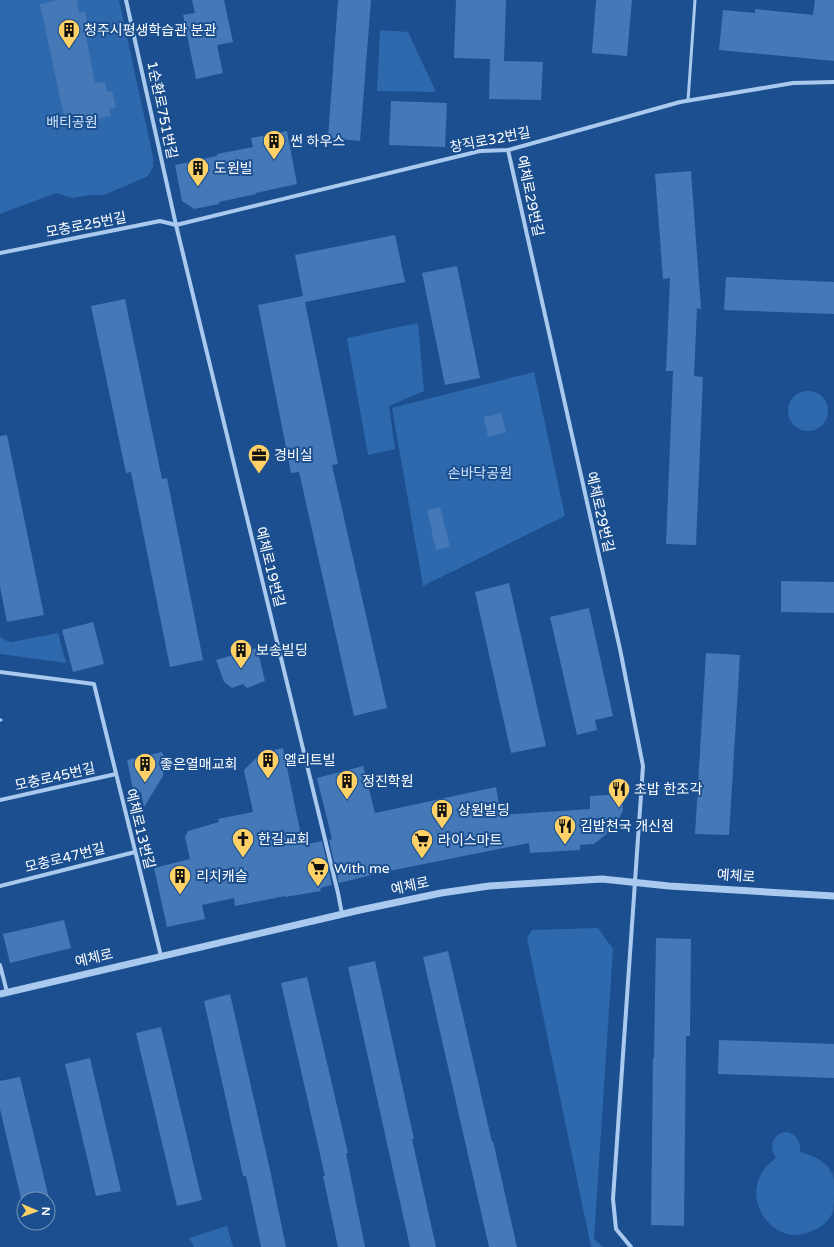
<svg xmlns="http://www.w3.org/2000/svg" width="834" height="1247" font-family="'Varela Round','Noto Sans KR',sans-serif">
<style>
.green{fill:#2e69ad}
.building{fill:#4478b7}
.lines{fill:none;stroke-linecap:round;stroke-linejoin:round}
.service{stroke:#a9c9ee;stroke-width:3}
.minor{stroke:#a9c9ee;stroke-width:4}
.tertiary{stroke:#a9c9ee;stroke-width:7}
.labels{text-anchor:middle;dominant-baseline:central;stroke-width:4;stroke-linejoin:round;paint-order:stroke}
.poi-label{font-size:14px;fill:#fff;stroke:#1b4f8f;text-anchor:start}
.street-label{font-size:14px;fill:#fff;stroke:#1b4f8f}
.park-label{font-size:14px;fill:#cfe3fa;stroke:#1b4f8f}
</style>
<rect width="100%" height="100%" fill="#1b4f8f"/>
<g class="green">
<polygon points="0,0 119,0 153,157 153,167 148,176 137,181 104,195 90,195 73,198 56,193 0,214"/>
<polygon points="380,30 408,32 436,92 377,91"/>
<polygon points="418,323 424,391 389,406 395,449 368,455 347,338"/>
<polygon points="534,372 565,516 423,586 392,408"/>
<circle cx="808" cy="411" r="20"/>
<polygon points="58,633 66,663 0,654 0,637 7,641 12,642"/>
<polygon points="598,928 613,949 594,1239 603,1247 591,1247 527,938 532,930"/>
<path d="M 787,1132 C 797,1135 801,1142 800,1152 C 813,1156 827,1161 833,1175 C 834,1179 834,1184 834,1187 C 834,1195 834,1205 833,1212 C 830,1219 823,1226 817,1229 C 810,1232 802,1235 793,1235 C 766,1232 748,1201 760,1176 C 763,1168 770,1163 776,1158 C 768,1147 773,1133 787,1132 Z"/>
<polygon points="227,1226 233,1247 194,1247 189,1238"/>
</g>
<g class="building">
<polygon points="57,0 77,0 79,13 85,11 90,35 86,36 95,83 105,82 107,92 112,91 116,108 109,109 111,116 66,125 40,4"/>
<polygon points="192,0 224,0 233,42 217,45 223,73 196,79 183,15 195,13"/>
<polygon points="338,0 371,0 360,141 328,138"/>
<polygon points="456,0 506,0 504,61 543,62 541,100 489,99 490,59 454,58"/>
<polygon points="596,0 632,0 627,56 592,53"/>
<polygon points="815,0 834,0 834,61 719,50 723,10 755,13 755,9 813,15"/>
<polygon points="391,101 447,103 445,147 389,145"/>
<polygon points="287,131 297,184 256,193 256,194 219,202 219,204 194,209 182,201 175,165 217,156 217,154 253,147 251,138"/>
<polygon points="691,171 701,309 697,308 694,376 703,377 696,545 666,544 673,371 666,371 670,278 663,279 655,174"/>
<polygon points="395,235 405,282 305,302 338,464 332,465 387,708 354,716 299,472 291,473 258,305 303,296 295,255"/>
<polygon points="457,266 480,378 445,385 422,273"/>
<polygon points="726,277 834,282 834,314 724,310"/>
<polygon points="125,299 162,479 167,478 203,660 170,667 131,472 126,473 91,306"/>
<polygon points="501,413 506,432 488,437 484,417"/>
<polygon points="7,435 44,615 7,622 0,587 0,436"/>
<polygon points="440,507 450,547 436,550 427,510"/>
<polygon points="781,581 834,582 834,613 781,612"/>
<polygon points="509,583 546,746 511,753 475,592"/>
<polygon points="589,608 613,716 595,720 597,730 577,735 550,617"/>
<polygon points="93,622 104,664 73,672 62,630"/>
<polygon points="257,648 265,681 247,688 243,684 232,688 224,682 216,660"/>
<polygon points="706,653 740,655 729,835 695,834"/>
<polygon points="283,748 303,845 322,841 332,885 320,888 321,891 285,897 285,896 235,906 234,898 202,905 205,919 167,927 154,868 190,859 185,837 188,831 219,822 218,819 253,812 244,770 261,753"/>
<polygon points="162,752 165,759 163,776 144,807 141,792 134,794 127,760"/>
<polygon points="363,766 375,813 496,787 501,815 590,809 590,796 622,794 623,810 615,827 594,844 580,845 580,850 530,853 529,843 384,872 339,883 329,840 332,839 317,778"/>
<polygon points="64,920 71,948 10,963 3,934"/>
<polygon points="656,938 691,939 690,1036 686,1036 684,1226 651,1225 653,1058 654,1058"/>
<polygon points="448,951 492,1142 493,1141 517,1247 489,1247 423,957"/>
<polygon points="375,961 414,1139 412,1139 436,1247 410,1247 348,967"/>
<polygon points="307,977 348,1153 346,1153 365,1247 338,1247 323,1176 325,1176 281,983"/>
<polygon points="230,994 270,1170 286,1247 261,1247 246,1176 243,1176 204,1001"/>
<polygon points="161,1027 202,1200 177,1206 136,1033"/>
<polygon points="719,1040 834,1044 834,1078 718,1074"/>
<polygon points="90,1058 121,1191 96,1196 65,1064"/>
<polygon points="20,1077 51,1207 48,1208 48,1199 24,1199 24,1211 0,1109 0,1081"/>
</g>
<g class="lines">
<g class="service">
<polyline points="688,101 695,0"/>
<polyline points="0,720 1,720"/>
</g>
<g class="minor">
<polyline points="126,0 176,225 338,893 342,914"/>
<polyline points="508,150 620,649 643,766 613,1199 616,1229 631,1247"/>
<polyline points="0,253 160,221 176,225 480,151 508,150 680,102 793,83 834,82"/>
<polyline points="0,672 94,684 161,956"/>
<polyline points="0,800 116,774"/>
<polyline points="0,886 135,852"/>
<polyline points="0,965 7,992"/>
</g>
<polyline class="tertiary" points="0,994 360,910 441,893 489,886 602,879 669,886 834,896"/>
</g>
<defs>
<g id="building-pin" transform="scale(1.15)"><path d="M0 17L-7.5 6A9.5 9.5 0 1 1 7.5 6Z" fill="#ffd166" stroke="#1b4f8f"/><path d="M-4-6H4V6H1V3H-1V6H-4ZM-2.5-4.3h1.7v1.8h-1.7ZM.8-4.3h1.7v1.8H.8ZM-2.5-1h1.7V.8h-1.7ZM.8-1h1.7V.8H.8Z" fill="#111"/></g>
<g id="office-pin" transform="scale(1.15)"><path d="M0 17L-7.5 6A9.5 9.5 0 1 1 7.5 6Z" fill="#ffd166" stroke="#1b4f8f"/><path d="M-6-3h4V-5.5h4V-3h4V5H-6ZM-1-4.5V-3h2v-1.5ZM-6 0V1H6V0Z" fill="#111"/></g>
<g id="restaurant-pin" transform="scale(1.15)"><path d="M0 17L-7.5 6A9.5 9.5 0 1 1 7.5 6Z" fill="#ffd166" stroke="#1b4f8f"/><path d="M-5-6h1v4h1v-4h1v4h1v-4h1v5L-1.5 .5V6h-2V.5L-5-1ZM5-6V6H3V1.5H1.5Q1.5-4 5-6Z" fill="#111"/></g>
<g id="church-pin" transform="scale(1.15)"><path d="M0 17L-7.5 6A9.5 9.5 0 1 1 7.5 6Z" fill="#ffd166" stroke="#1b4f8f"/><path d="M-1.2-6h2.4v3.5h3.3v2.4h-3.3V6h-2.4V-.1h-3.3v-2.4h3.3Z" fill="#111"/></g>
<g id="supermarket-pin" transform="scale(1.15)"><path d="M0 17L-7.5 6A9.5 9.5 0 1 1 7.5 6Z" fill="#ffd166" stroke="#1b4f8f"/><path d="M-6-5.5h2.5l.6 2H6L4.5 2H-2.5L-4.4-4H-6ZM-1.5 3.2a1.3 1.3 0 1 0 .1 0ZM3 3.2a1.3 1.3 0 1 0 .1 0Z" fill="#111"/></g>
</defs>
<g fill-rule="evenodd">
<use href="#building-pin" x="69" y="30"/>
<use href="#building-pin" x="274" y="141"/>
<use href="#building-pin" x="198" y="168"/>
<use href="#office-pin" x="259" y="455"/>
<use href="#building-pin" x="241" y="650"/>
<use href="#building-pin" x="268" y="760"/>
<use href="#building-pin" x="145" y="764"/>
<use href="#building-pin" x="347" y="781"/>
<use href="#restaurant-pin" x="619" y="789"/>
<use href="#building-pin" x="442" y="810"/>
<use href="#restaurant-pin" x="565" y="826"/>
<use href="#church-pin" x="243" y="839"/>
<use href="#supermarket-pin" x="422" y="840"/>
<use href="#supermarket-pin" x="318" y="868"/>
<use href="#building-pin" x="180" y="876"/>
</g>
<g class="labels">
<g class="poi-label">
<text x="84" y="30">청주시평생학습관 분관</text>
<text x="290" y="141">썬 하우스</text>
<text x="214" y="168">도원빌</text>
<text x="274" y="455">경비실</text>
<text x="256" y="650">보송빌딩</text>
<text x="284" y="760">엘리트빌</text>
<text x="160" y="764">좋은열매교회</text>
<text x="362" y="781">정진학원</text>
<text x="634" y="789">초밥 한조각</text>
<text x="458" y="810">상원빌딩</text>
<text x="580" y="826">김밥천국 개신점</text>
<text x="258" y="839">한길교회</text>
<text x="438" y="840">라이스마트</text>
<text x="334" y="868">With me</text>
<text x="196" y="876">리치캐슬</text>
</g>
<g class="street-label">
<text transform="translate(162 110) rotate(78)">1순환로751번길</text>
<text transform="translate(490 140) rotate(-11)">창직로32번길</text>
<text transform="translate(530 196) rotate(78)">예체로29번길</text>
<text transform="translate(86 225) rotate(-11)">모충로25번길</text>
<text transform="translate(600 512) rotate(77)">예체로29번길</text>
<text transform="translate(270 567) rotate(76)">예체로19번길</text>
<text transform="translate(55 777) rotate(-13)">모충로45번길</text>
<text transform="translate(140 829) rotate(76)">예체로13번길</text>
<text transform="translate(65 858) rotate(-14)">모충로47번길</text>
<text transform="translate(736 876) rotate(4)">예체로</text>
<text transform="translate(410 886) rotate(-12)">예체로</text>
<text transform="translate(94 958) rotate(-13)">예체로</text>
</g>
<g class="park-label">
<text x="72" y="122">배티공원</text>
<text x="480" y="473">손바닥공원</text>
</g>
</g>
<g transform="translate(36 1211) rotate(92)"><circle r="19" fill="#1b4f8f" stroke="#7695bc"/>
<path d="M0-3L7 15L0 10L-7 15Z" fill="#ffd166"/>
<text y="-6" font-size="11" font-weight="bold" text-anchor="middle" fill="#ffffff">N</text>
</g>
</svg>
